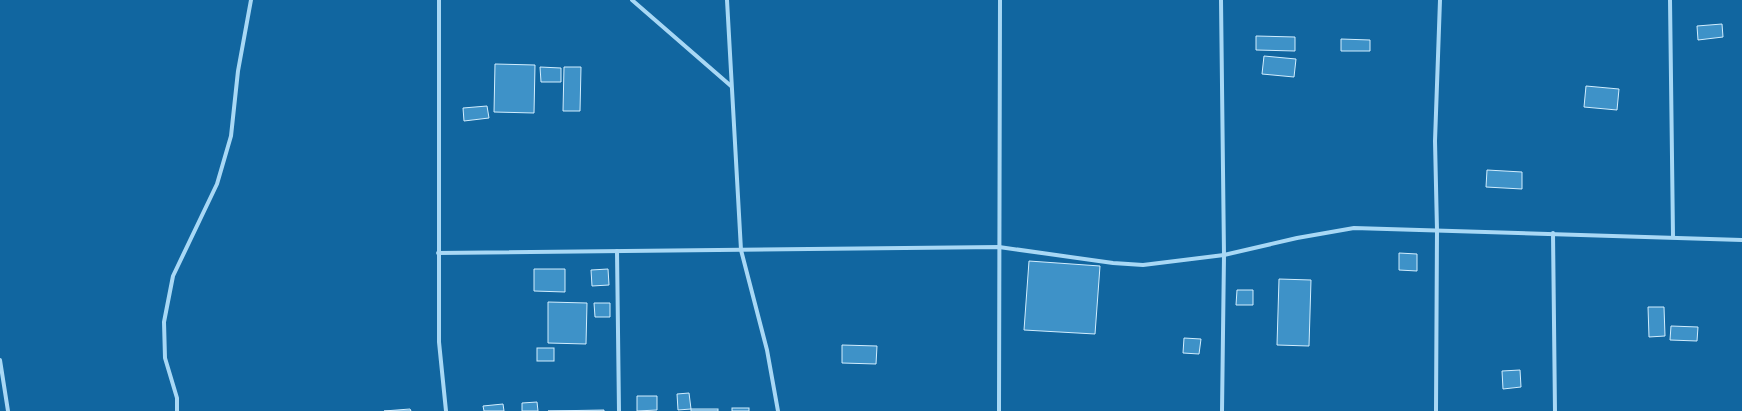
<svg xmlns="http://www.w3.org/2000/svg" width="1742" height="411" font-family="Cabin,sans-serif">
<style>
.building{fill:#3e92c8;stroke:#d1edfe}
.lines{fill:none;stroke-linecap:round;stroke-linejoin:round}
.minor{stroke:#a8d8f5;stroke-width:4}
</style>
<rect width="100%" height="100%" fill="#1166a0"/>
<g class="building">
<polygon points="1722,24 1723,37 1698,40 1697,26"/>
<polygon points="1256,36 1295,37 1295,51 1256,50"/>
<polygon points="1341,39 1370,40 1370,51 1341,51"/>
<polygon points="1264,56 1296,59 1294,77 1262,74"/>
<polygon points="495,64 535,65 534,113 494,112"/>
<polygon points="540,67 561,68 561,82 541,82"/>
<polygon points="564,67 581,67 580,111 563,111"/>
<polygon points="1586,86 1619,89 1617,110 1584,107"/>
<polygon points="487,106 489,118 464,121 463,108"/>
<polygon points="1487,170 1522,172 1522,189 1486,187"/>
<polygon points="1399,253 1417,254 1417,271 1399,270"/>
<polygon points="1029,261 1100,266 1095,334 1024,330"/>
<polygon points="534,269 565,269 565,292 534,291"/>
<polygon points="608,269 609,285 592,286 591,270"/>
<polygon points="1279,279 1311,280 1309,346 1277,345"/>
<polygon points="1237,290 1253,290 1253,305 1236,305"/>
<polygon points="548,302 587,303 586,344 548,343"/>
<polygon points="594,303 610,303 610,317 595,317"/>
<polygon points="1648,307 1664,307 1665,336 1649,337"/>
<polygon points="1671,326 1698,327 1697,341 1670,340"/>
<polygon points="1184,338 1201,339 1199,354 1183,353"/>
<polygon points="842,345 877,346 876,364 842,363"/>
<rect x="537" y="348" width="17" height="13"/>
<polygon points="1520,370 1521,387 1503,389 1502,371"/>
<polygon points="689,393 691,409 678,410 677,394"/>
<polygon points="637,396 657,396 657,410 637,411"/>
<polygon points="537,402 538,411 522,411 522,403"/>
<polygon points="503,404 504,411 484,411 483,406"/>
<rect x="732" y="408" width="17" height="3"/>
<polygon points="410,409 411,411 384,411"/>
<rect x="691" y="409" width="27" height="2"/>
<polygon points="604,410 604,411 548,411"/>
</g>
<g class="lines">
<g class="minor">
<polyline points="439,0 439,342 446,411"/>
<polyline points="632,0 731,86"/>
<polyline points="727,0 741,250 767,350 778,411"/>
<polyline points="1221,0 1224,255 1222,411"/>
<polyline points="1670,0 1673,236"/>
<polyline points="1553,233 1555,411"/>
<polyline points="617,251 619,411"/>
<polyline points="438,253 999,247 1113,263 1143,265 1224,255 1297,238 1354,228 1742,240"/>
<polyline points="0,360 8,411"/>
<polyline points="177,411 177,398 165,358 164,322 173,276 217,184 231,136 238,71 251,0"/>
<polyline points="999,411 1000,0"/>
<polyline points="1436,411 1437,230 1435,141 1440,0"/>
</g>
</g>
</svg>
